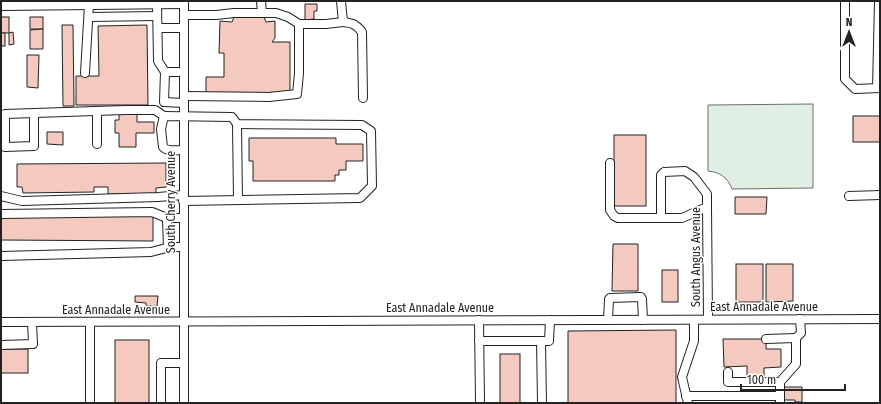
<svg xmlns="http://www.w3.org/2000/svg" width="881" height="404" font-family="'Fira Sans Condensed',sans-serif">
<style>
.green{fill:#e0efe3;stroke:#6f6f6f}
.building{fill:#f3c9c0;stroke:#222}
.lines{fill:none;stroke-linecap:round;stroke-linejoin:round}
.minor-casing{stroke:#222;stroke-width:10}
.minor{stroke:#fff;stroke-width:8}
.labels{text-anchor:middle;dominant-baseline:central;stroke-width:3;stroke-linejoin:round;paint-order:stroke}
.street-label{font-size:12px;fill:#222;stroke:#fff}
</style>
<rect width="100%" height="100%" fill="#fff"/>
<path class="green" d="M 813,104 L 813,188 L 732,189 C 728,178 720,172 708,171 L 708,105 Z"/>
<g class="building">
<polygon points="305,4 317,4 317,11 314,11 314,19 305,20"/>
<rect x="1" y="17" width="8" height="16"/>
<rect x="30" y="17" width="13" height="12"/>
<polygon points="234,17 264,17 266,22 275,21 275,38 272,42 290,42 290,95 206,94 206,77 224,77 224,53 219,53 220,21 232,22"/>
<polygon points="62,25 73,25 74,106 63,106"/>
<polygon points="147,25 148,105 76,105 76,76 99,76 98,26"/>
<polygon points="43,29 43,49 30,49 30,30"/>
<polygon points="13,32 14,44 9,45 9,33"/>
<rect x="1" y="33" width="4" height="13"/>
<polygon points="27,55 39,55 38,88 27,87"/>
<polygon points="119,113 137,113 137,122 154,122 154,133 136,133 136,147 119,147 119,133 115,133 115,120 119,120"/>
<rect x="853" y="116" width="27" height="26"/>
<polygon points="47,132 63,132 63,145 47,144"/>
<rect x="614" y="135" width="32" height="71"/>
<polygon points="249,138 336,138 336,144 363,144 363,161 346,161 346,170 339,170 339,175 335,175 335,181 253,181 253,161 249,161"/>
<polygon points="166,163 166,187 156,188 156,194 108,194 108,187 94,187 94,192 23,193 22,187 17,187 17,164"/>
<polygon points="735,197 767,197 766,214 735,214"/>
<polygon points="1,215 153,216 153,241 1,240"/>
<polygon points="613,244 638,244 638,291 612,291"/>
<rect x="736" y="264" width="27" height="38"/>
<polygon points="766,264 793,264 793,301 766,302"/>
<rect x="662" y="270" width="16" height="32"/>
<polygon points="135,296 158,296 157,306 146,306 146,303 135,302"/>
<polygon points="676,330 676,403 568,403 568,331"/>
<polygon points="723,339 766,339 766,349 781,349 781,367 764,368 764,381 747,381 747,366 724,367"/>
<rect x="115" y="340" width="34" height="63"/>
<rect x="1" y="349" width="27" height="24"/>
<rect x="500" y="354" width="20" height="49"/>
<polygon points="782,387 802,387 802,402 795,402 795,400 782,400"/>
</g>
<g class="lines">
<g class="minor-casing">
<g id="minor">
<polyline points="261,1 262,13"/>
<path d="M 341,1 L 343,22 C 352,23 356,24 362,32 L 363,98"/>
<polyline points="845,1 845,79 855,89 880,88"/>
<polyline points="157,4 158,61 165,72 184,72"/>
<polyline points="1,6 184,4"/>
<polyline points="184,15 216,15 234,13 276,13 288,17 299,24 326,24 343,22"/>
<polyline points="89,17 157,16"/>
<polyline points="158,28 184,28"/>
<polyline points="165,72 164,102 184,103"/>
<polyline points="85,73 89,5"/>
<polyline points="877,88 879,1"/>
<polyline points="184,96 269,97 297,94 299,73 299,24"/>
<polyline points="97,112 97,144"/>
<polyline points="34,113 34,146 5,147 5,114 125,110 155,110 164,116"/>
<polyline points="237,124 238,200"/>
<polyline points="610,163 610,210 614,216 618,218 661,218"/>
<polyline points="1,196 22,201 158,197 183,195"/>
<polyline points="849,196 880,195"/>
<path d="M 183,201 L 360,198 L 372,186 L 371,131 L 362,125 L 237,124 L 232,117 L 164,116 L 161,129 L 163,147 C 167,152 177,150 184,150"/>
<polyline points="707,207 682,218 661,218 661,175 664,172 685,171 694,177 707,194 707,207 708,319"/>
<polyline points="1,214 152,212 167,218 183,218"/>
<polyline points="167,218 168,248"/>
<polyline points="1,256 151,252 170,247 183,247"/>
<polyline points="479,320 480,403"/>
<polyline points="608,320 609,299 610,298 641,297 642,299 643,320"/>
<polyline points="1,322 880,319"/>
<polyline points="90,322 90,403"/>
<polyline points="766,339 796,338"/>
<polyline points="479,341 549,341 550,320"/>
<polyline points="541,341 542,403"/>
<polyline points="1,345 33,344 32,322"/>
<polyline points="728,372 728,382 780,382"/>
<polyline points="686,396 780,396"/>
<polyline points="161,403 161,363 183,363"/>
<polyline points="184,403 184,1"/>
<polyline points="688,403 682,377 694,341 694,320"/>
<polyline points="780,403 780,382 796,364 796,338 801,333 800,319"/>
</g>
</g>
<use href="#minor" class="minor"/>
</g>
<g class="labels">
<g class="street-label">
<text transform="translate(171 202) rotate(-90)">South Cherry Avenue</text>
<text transform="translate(696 257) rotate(-90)">South Angus Avenue</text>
<text x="764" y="307">East Annadale Avenue</text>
<text x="440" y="308">East Annadale Avenue</text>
<text x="116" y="310">East Annadale Avenue</text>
</g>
</g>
<rect width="881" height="404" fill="none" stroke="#222222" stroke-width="4"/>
<g transform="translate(849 32)" stroke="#ffffff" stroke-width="3" paint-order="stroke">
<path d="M0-3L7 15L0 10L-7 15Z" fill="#222222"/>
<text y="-6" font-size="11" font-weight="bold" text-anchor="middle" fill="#222222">N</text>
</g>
<path d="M741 384v6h104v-6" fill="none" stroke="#222222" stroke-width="2"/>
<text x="747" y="384" font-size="12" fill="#222222" stroke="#ffffff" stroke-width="3" paint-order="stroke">100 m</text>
</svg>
